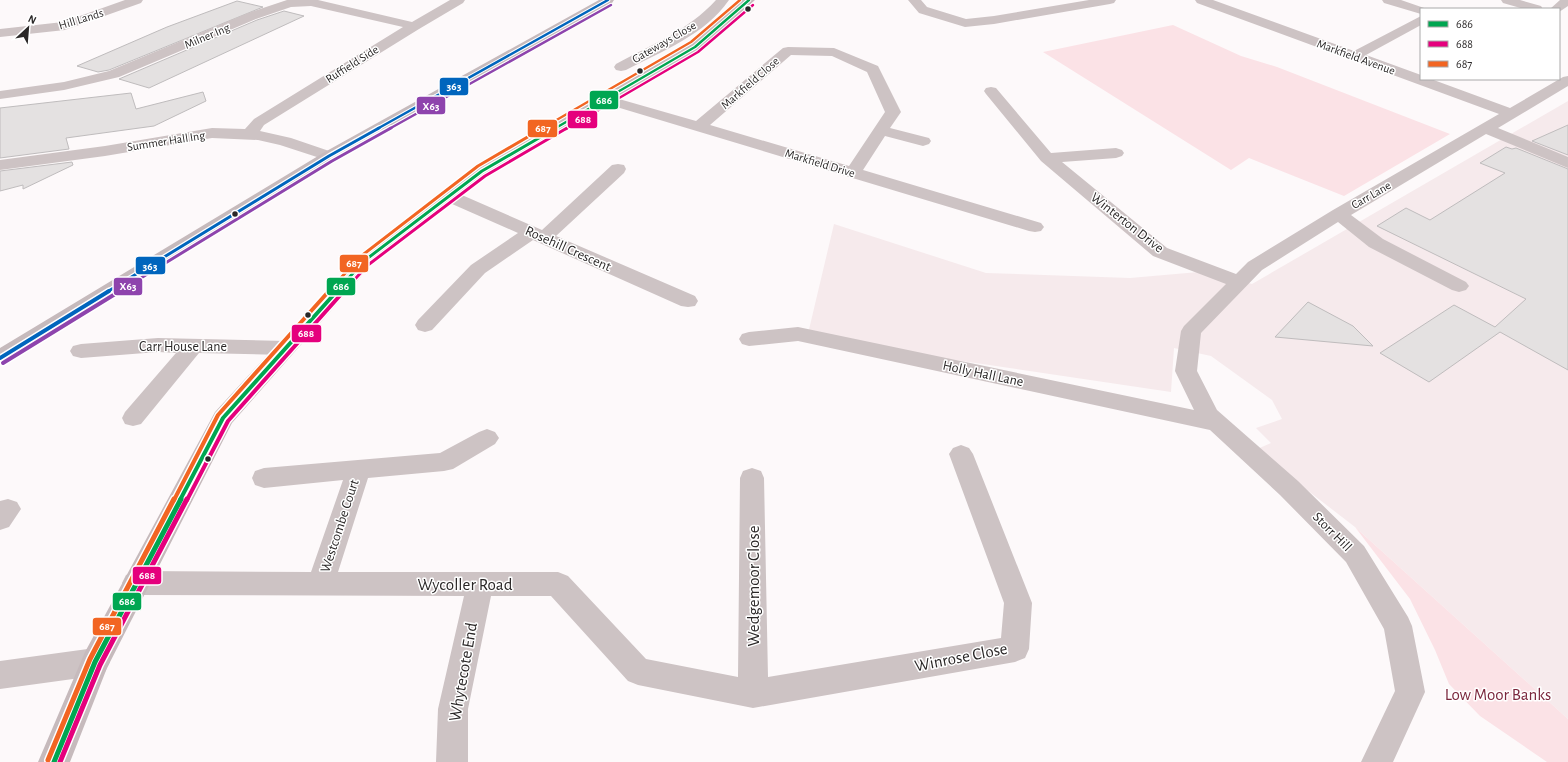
<svg xmlns="http://www.w3.org/2000/svg" width="1568" height="762" font-family="'Alegreya Sans',sans-serif">
<style>
.built{fill:#f6eaec}
.green{fill:#fbe2e6}
.building{fill:#e4e1e1;stroke:#bfbcbd}
.lines{fill:none;stroke-linecap:round;stroke-linejoin:round}
.minor{fill:#cdc3c4;fill-rule:evenodd}
.major{fill:#c6babc;fill-rule:evenodd}
.bus-1-far3-casing{stroke:#fff;stroke-width:4.5}
.bus-1-far2-casing{stroke:#fff;stroke-width:5.5}
.bus-1-far1-casing{stroke:#fff;stroke-width:7}
.bus-1-casing{stroke:#fff;stroke-width:8}
.bus-2-far3-casing{stroke:#fff;stroke-width:4.5}
.bus-2-far2-casing{stroke:#fff;stroke-width:5.5}
.bus-2-far1-casing{stroke:#fff;stroke-width:7}
.bus-2-casing{stroke:#fff;stroke-width:8}
.bus-3-far3-casing{stroke:#fff;stroke-width:4.5}
.bus-3-far2-casing{stroke:#fff;stroke-width:5.5}
.bus-3-far1-casing{stroke:#fff;stroke-width:7}
.bus-3-casing{stroke:#fff;stroke-width:8}
.bus-4-far2-casing{stroke:#fff;stroke-width:4.5}
.bus-4-far1-casing{stroke:#fff;stroke-width:5.5}
.bus-4-casing{stroke:#fff;stroke-width:7}
.bus-5-far2-casing{stroke:#fff;stroke-width:4.5}
.bus-5-far1-casing{stroke:#fff;stroke-width:5.5}
.bus-5-casing{stroke:#fff;stroke-width:7}
.bus-1-far3{stroke:#00a651;stroke-width:2.5}
.bus-1-far2{stroke:#00a651;stroke-width:3}
.bus-1-far1{stroke:#00a651;stroke-width:4}
.bus-1{stroke:#00a651;stroke-width:5}
.bus-2-far3{stroke:#e5007d;stroke-width:2.5}
.bus-2-far2{stroke:#e5007d;stroke-width:3}
.bus-2-far1{stroke:#e5007d;stroke-width:4}
.bus-2{stroke:#e5007d;stroke-width:5}
.bus-3-far3{stroke:#f26522;stroke-width:2.5}
.bus-3-far2{stroke:#f26522;stroke-width:3}
.bus-3-far1{stroke:#f26522;stroke-width:4}
.bus-3{stroke:#f26522;stroke-width:5}
.bus-4-far2{stroke:#0065bd;stroke-width:2.5}
.bus-4-far1{stroke:#0065bd;stroke-width:3}
.bus-4{stroke:#0065bd;stroke-width:4}
.bus-5-far2{stroke:#8e44ad;stroke-width:2.5}
.bus-5-far1{stroke:#8e44ad;stroke-width:3}
.bus-5{stroke:#8e44ad;stroke-width:4}
.bus-dot{fill:#2a2727;stroke:#fff;stroke-width:1.5}
.labels{text-anchor:middle;dominant-baseline:central;stroke-width:3;stroke-linejoin:round;paint-order:stroke}
.far-street-label{font-size:12px;fill:#2a2727;stroke:#fff}
.street-label{font-size:14px;fill:#2a2727;stroke:#fff}
.near-street-label{font-size:17px;fill:#2a2727;stroke:#fff}
.near-park-label{font-size:17px;fill:#7b273d;stroke:#fff}
.line-badge{stroke:#fff;stroke-width:1.5}
.badge-label{font-size:11px;text-anchor:middle;font-weight:bold;fill:#fff}
</style>
<rect width="100%" height="100%" fill="#fdf9fa"/>
<polygon class="built" points="1568,101 1568,719 1355,527 1255,450 1271,443 1256,428 1282,419 1272,400 1211,356 1174,348 1171,392 807,338 834,224 986,273 1130,278 1210,271 1252,284"/>
<g class="green">
<polygon points="1173,25 1241,56 1277,67 1450,134 1344,196 1249,158 1231,170 1043,52"/>
<polygon points="1355,527 1568,719 1568,762 1547,762 1480,716 1449,684 1435,650 1410,599"/>
</g>
<g class="building">
<polygon points="237,1 263,7 109,70 98,72 77,66 167,27"/>
<polygon points="284,11 304,16 149,88 119,79 257,20"/>
<polygon points="203,92 206,101 154,126 66,138 69,149 0,158 0,108 131,93 136,109"/>
<polygon points="1568,125 1568,155 1532,141"/>
<polygon points="1506,147 1512,149 1516,148 1568,169 1568,370 1500,332 1429,382 1380,353 1454,305 1495,327 1526,299 1377,226 1406,208 1430,220 1505,173 1480,163"/>
<polygon points="72,162 73,165 23,189 23,185 0,191 0,171"/>
<polygon points="1308,302 1353,326 1373,346 1275,337"/>
</g>
<g class="lines">
<g class="minor">
<polygon points="125,0 143,0 141,3 65,30 0,37 0,29 63,22"/>
<polygon points="287,0 318,0 412,22 450,0 465,0 463,3 419,29 264,125 260,131 291,138 335,153 337,156 335,159 329,161 323,159 280,145 258,140 212,138 105,156 0,170 0,160 105,146 212,128 245,129 254,119 403,27 311,6 291,7 256,19 119,77 64,90 0,99 0,91 64,82 109,71 248,13"/>
<path d="M 716,0 L 729,0 C 705,35 662,51 626,70 L 621,71 L 616,70 L 614,67 L 616,64 C 651,45 689,30 716,0 Z"/>
<polygon points="908,0 921,0 927,7 966,19 994,16 1089,0 1116,0 1114,3 1110,4 994,24 965,27 919,13"/>
<polygon points="1195,0 1213,0 1354,51 1421,16 1421,25 1366,55 1421,75 1421,79 1431,79 1510,108 1563,77 1568,76 1568,86 1498,128 1568,157 1568,168 1486,134 1351,215 1383,239 1466,282 1469,286 1466,290 1459,292 1452,290 1369,247 1338,222 1262,270 1201,333 1197,371 1217,410 1298,481 1364,546 1408,617 1412,626 1425,692 1393,762 1361,762 1395,691 1384,629 1346,562 1280,495 1210,430 798,341 749,346 742,344 739,339 742,334 749,332 798,327 1194,410 1175,371 1181,331 1184,326 1226,284 1153,256 1041,161 986,94 984,91 986,88 991,87 996,88 1051,153 1116,148 1122,150 1124,153 1122,156 1116,158 1062,162 1167,248 1236,274 1248,262 1333,210 1499,114 1197,3"/>
<polygon points="1382,0 1401,0 1427,9 1421,9 1421,14 1384,3"/>
<polygon points="1501,0 1520,0 1541,6 1543,9 1524,9 1503,3"/>
<polygon points="1560,0 1568,0 1568,6 1559,12 1559,9 1550,9"/>
<path d="M 788,47 L 834,48 L 878,66 L 901,112 L 890,128 L 929,138 L 931,141 L 929,144 L 923,146 L 885,136 L 863,170 L 1041,223 L 1044,227 L 1041,231 L 1035,232 L 1029,231 L 600,102 L 598,99 L 600,96 L 605,95 L 696,121 L 783,48 ZM 791,55 L 832,56 L 867,72 L 885,112 L 849,166 L 710,125 Z"/>
<polygon points="618,164 624,165 626,169 624,173 556,236 695,296 698,301 695,306 688,307 681,306 533,240 485,273 432,330 425,332 418,330 415,325 418,320 471,265 518,233 443,200 440,196 443,192 449,191 455,192 542,230 612,165"/>
<polygon points="158,338 286,341 293,343 297,348 293,353 286,355 199,353 141,424 133,426 125,424 122,418 125,412 176,353 158,352 81,358 73,356 70,351 73,346 81,344"/>
<polygon points="487,429 495,432 499,438 495,444 453,469 444,471 368,478 338,572 558,572 568,576 646,659 738,677 740,478 743,471 752,468 761,471 764,478 768,677 1001,638 1004,603 949,454 953,448 961,445 969,448 973,454 1032,603 1029,649 1025,658 1015,662 753,708 638,685 628,681 551,596 491,596 468,709 468,762 436,762 438,709 464,596 136,595 126,591 122,583 126,575 136,571 311,572 343,480 264,488 255,485 252,478 255,471 264,468 440,453 479,432"/>
<polygon points="8,499 17,502 21,509 9,527 0,530 0,501"/>
<polygon points="95,648 105,652 110,662 105,672 95,676 0,689 0,661"/>
</g>
<g class="major">
<polygon points="599,0 614,0 612,3 335,159 8,363 0,365 0,348 323,153"/>
<polygon points="742,0 755,0 700,50 488,175 371,265 232,423 107,668 70,762 38,762 85,652 215,412 357,257 476,167 690,44"/>
</g>
<g class="bus-1-far3-casing">
<polyline id="bus-1-far3" points="554,129 695,47 749,0"/>
</g>
<g class="bus-1-far2-casing">
<polyline id="bus-1-far2" points="336,292 364,261 482,171 556,128"/>
</g>
<g class="bus-1-far1-casing">
<polyline id="bus-1-far1" points="180,500 223,418 337,291"/>
</g>
<g class="bus-1-casing">
<polyline id="bus-1" points="54,762 95,662 181,499"/>
</g>
<g class="bus-2-far3-casing">
<polyline id="bus-2-far3" points="566,129 698,52 753,5"/>
</g>
<g class="bus-2-far2-casing">
<polyline id="bus-2-far2" points="343,292 368,265 485,176 567,128"/>
</g>
<g class="bus-2-far1-casing">
<polyline id="bus-2-far1" points="187,500 228,421 344,291"/>
</g>
<g class="bus-2-casing">
<polyline id="bus-2" points="60,762 100,665 187,499"/>
</g>
<g class="bus-3-far3-casing">
<polyline id="bus-3-far3" points="541,129 691,42 740,0"/>
</g>
<g class="bus-3-far2-casing">
<polyline id="bus-3-far2" points="328,292 360,257 478,166 543,128"/>
</g>
<g class="bus-3-far1-casing">
<polyline id="bus-3-far1" points="174,500 218,415 329,291"/>
</g>
<g class="bus-3-casing">
<polyline id="bus-3" points="48,760 90,659 174,499"/>
</g>
<g class="bus-4-far2-casing">
<polyline id="bus-4-far2" points="377,129 608,0"/>
</g>
<g class="bus-4-far1-casing">
<polyline id="bus-4-far1" points="107,292 329,156 379,128"/>
</g>
<g class="bus-4-casing">
<polyline id="bus-4" points="0,358 109,291"/>
</g>
<g class="bus-5-far2-casing">
<polyline id="bus-5-far2" points="389,129 611,5"/>
</g>
<g class="bus-5-far1-casing">
<polyline id="bus-5-far1" points="118,292 332,161 391,128"/>
</g>
<g class="bus-5-casing">
<polyline id="bus-5" points="3,363 120,291"/>
</g>
<use href="#bus-1-far3" class="bus-1-far3"/>
<use href="#bus-1-far2" class="bus-1-far2"/>
<use href="#bus-1-far1" class="bus-1-far1"/>
<use href="#bus-1" class="bus-1"/>
<use href="#bus-2-far3" class="bus-2-far3"/>
<use href="#bus-2-far2" class="bus-2-far2"/>
<use href="#bus-2-far1" class="bus-2-far1"/>
<use href="#bus-2" class="bus-2"/>
<use href="#bus-3-far3" class="bus-3-far3"/>
<use href="#bus-3-far2" class="bus-3-far2"/>
<use href="#bus-3-far1" class="bus-3-far1"/>
<use href="#bus-3" class="bus-3"/>
<use href="#bus-4-far2" class="bus-4-far2"/>
<use href="#bus-4-far1" class="bus-4-far1"/>
<use href="#bus-4" class="bus-4"/>
<use href="#bus-5-far2" class="bus-5-far2"/>
<use href="#bus-5-far1" class="bus-5-far1"/>
<use href="#bus-5" class="bus-5"/>
</g>
<g class="bus-dot">
<circle cx="748" cy="9" r="3.5"/>
<circle cx="640" cy="71" r="3.5"/>
<circle cx="235" cy="214" r="3.5"/>
<circle cx="308" cy="315" r="3.5"/>
<circle cx="208" cy="459" r="3.5"/>
</g>
<g class="labels">
<g class="far-street-label">
<text transform="translate(81 19) rotate(-17)">Hill Lands</text>
<text transform="translate(207 36) rotate(-23)">Milner Ing</text>
<text transform="translate(664 42) rotate(-30)">Gateways Close</text>
<text transform="translate(1356 57) rotate(20)">Markfield Avenue</text>
<text transform="translate(352 64) rotate(-32)">Ruffield Side</text>
<text transform="translate(750 83) rotate(-41)">Markfield Close</text>
<text transform="translate(166 141) rotate(-9)">Summer Hall Ing</text>
<text transform="translate(820 163) rotate(17)">Markfield Drive</text>
<text transform="translate(1371 195) rotate(-30)">Carr Lane</text>
</g>
<g class="street-label">
<text transform="translate(1127 223) rotate(38)">Winterton Drive</text>
<text transform="translate(568 249) rotate(24)">Rosehill Crescent</text>
<text x="183" y="347">Carr House Lane</text>
<text transform="translate(983 374) rotate(12)">Holly Hall Lane</text>
<text transform="translate(340 526) rotate(-72)">Westcombe Court</text>
<text transform="translate(1332 532) rotate(45)">Storr Hill</text>
</g>
<g class="near-street-label">
<text x="465" y="584">Wycoller Road</text>
<text transform="translate(753 586) rotate(-90)">Wedgemoor Close</text>
<text transform="translate(961 657) rotate(-11)">Winrose Close</text>
<text transform="translate(463 672) rotate(-80)">Whytecote End</text>
</g>
<g class="near-park-label">
<text x="1498" y="694">Low Moor Banks</text>
</g>
</g>
<g class="line-badge">
<rect x="439" y="77" width="30" height="19" rx="4" fill="#0065bd"/>
<rect x="589" y="90" width="30" height="20" rx="4" fill="#00a651"/>
<rect x="416" y="96" width="30" height="19" rx="4" fill="#8e44ad"/>
<rect x="567" y="110" width="31" height="19" rx="4" fill="#e5007d"/>
<rect x="527" y="119" width="31" height="19" rx="4" fill="#f26522"/>
<rect x="339" y="254" width="30" height="19" rx="4" fill="#f26522"/>
<rect x="135" y="256" width="31" height="19" rx="4" fill="#0065bd"/>
<rect x="326" y="277" width="30" height="19" rx="4" fill="#00a651"/>
<rect x="113" y="277" width="30" height="19" rx="4" fill="#8e44ad"/>
<rect x="291" y="324" width="31" height="19" rx="4" fill="#e5007d"/>
<rect x="132" y="566" width="30" height="19" rx="4" fill="#e5007d"/>
<rect x="112" y="592" width="30" height="19" rx="4" fill="#00a651"/>
<rect x="92" y="617" width="30" height="19" rx="4" fill="#f26522"/>
</g>
<g class="badge-label">
<text x="454" y="90">363</text>
<text x="604" y="104">686</text>
<text x="431" y="110">X63</text>
<text x="583" y="123">688</text>
<text x="543" y="132">687</text>
<text x="354" y="267">687</text>
<text x="150" y="270">363</text>
<text x="341" y="290">686</text>
<text x="128" y="290">X63</text>
<text x="306" y="337">688</text>
<text x="147" y="579">688</text>
<text x="127" y="605">686</text>
<text x="107" y="630">687</text>
</g>
<rect x="1420" y="8" width="140" height="72" fill="#ffffff" stroke="#aaa9a9"/>
<rect x="1428" y="21" width="20" height="6" fill="#00a651" stroke="#aaa9a9"/>
<text x="1456" y="28" font-size="12" fill="#2a2727">686</text>
<rect x="1428" y="41" width="20" height="6" fill="#e5007d" stroke="#aaa9a9"/>
<text x="1456" y="48" font-size="12" fill="#2a2727">688</text>
<rect x="1428" y="61" width="20" height="6" fill="#f26522" stroke="#aaa9a9"/>
<text x="1456" y="68" font-size="12" fill="#2a2727">687</text>
<g transform="translate(28 28) rotate(26)" stroke="#ffffff" stroke-width="3" paint-order="stroke">
<path d="M0-3L7 15L0 10L-7 15Z" fill="#2a2727"/>
<text y="-6" font-size="11" font-weight="bold" text-anchor="middle" fill="#2a2727">N</text>
</g>
</svg>
